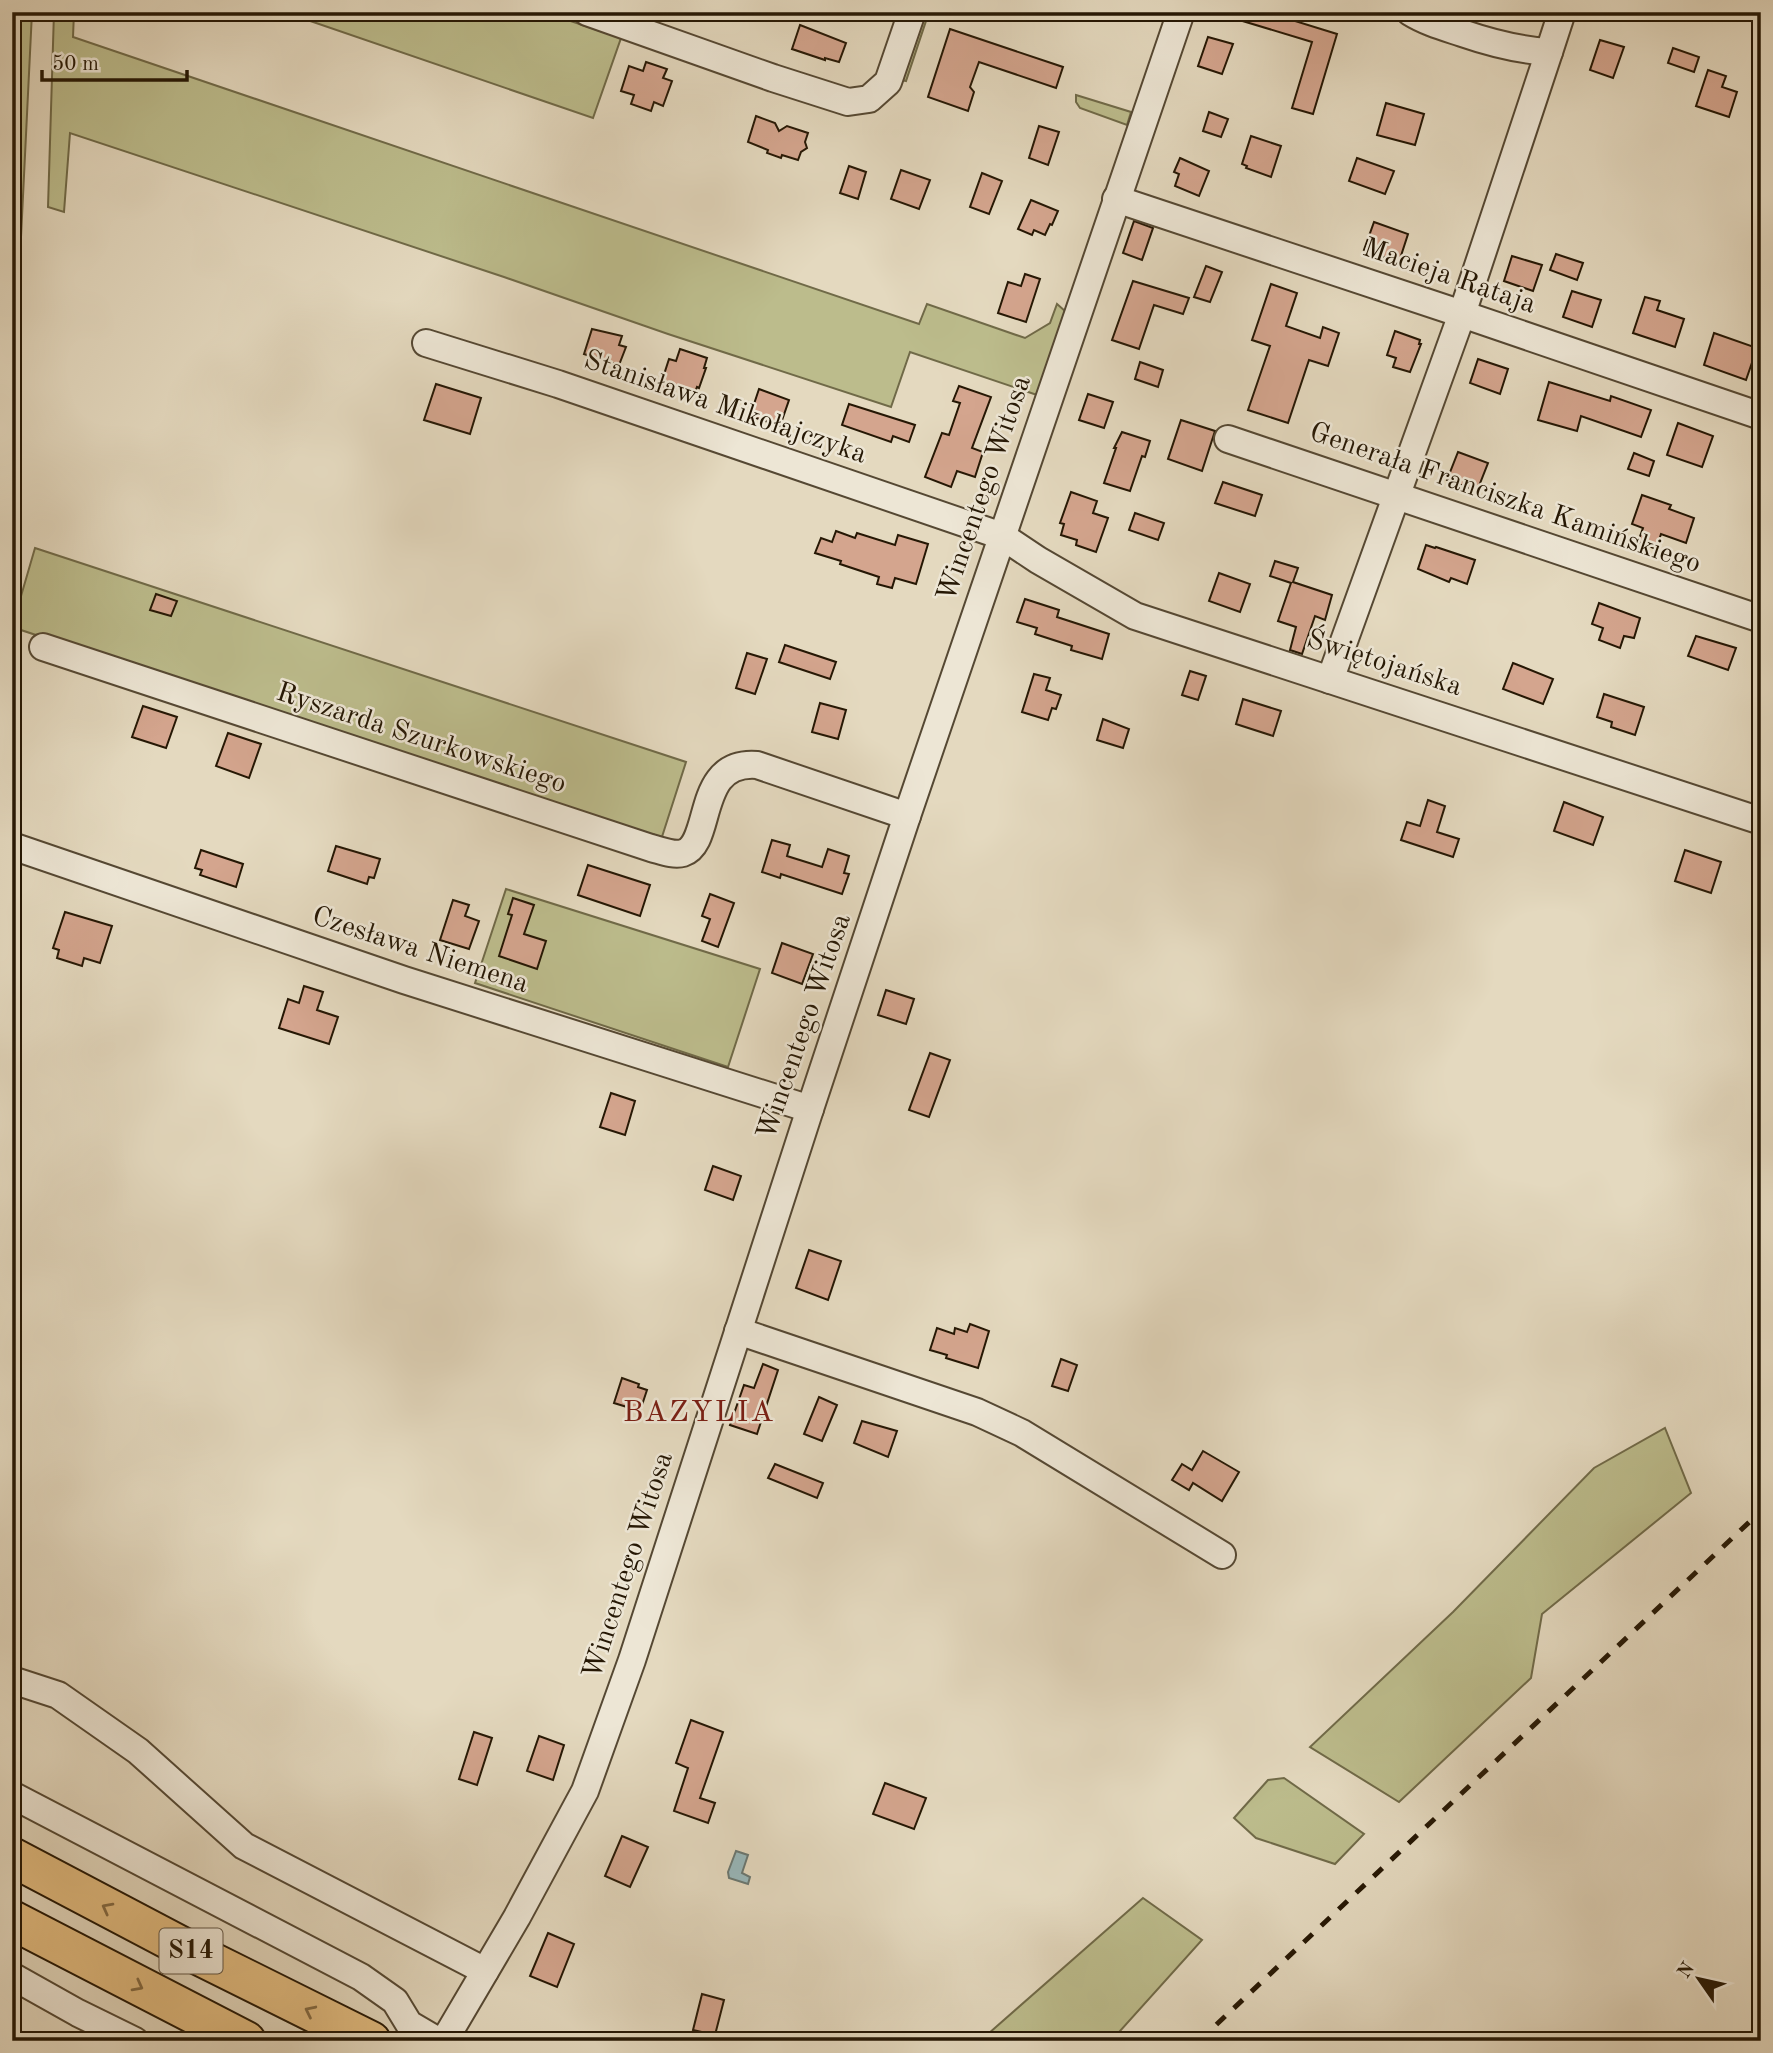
<svg xmlns="http://www.w3.org/2000/svg" width="1773" height="2053" font-family="'Old Standard TT',serif">
<style>
.green{fill:#bcbc8c;stroke:#706a48;stroke-width:2}
.water{fill:#98b8bb;stroke:#6a7872;stroke-width:2}
.building{fill:#d4a58e;stroke:#251704;stroke-width:2}
.lines{fill:none;stroke-linecap:round;stroke-linejoin:round}
.minor-casing{stroke:#554833;stroke-width:30}
.highway-casing{stroke:#251704;stroke-width:42}
.minor{stroke:#ede6d5;stroke-width:26}
.highway{stroke:#e2bc80;stroke-width:38}
.rail{stroke:#251704;stroke-width:5;stroke-dasharray:12 12;stroke-linecap:butt}
.oneway{stroke:#846a42}
.labels{text-anchor:middle;dominant-baseline:central;stroke-width:5;stroke-linejoin:round;paint-order:stroke}
.shield{fill:#ede6d5;stroke:#615543;stroke-width:2}
.shield-label{font-size:26px;font-weight:bold;fill:#251704}
.street-label{font-size:28px;fill:#251704;stroke:#ede6d5}
.neighbourhood-label{font-size:30px;letter-spacing:2px;fill:#7a1f14;stroke:#ede6d5}
</style>
<rect width="100%" height="100%" fill="#e4d9bf"/>
<filter id="stains"><feTurbulence type="fractalNoise" baseFrequency=".00286" numOctaves="4"/><feColorMatrix values="0 0 0 0 .2 0 0 0 0 .09 0 0 0 0 .02 0 0 0 .5 -.17"/></filter>
<radialGradient id="worn" r=".72"><stop offset=".6" stop-color="#630" stop-opacity="0"/><stop offset="1" stop-color="#630" stop-opacity=".3"/></radialGradient>
<g class="green">
<polygon points="12,12 32,12 12,421"/>
<polygon points="54,12 74,12 73,37 919,324 927,304 1025,338 1050,323 1057,304 1065,311 1037,395 910,352 891,407 668,334 504,277 70,133 64,212 48,207"/>
<polygon points="284,12 544,12 621,38 593,118"/>
<polygon points="920,12 929,12 906,81 901,80"/>
<polygon points="1076,95 1131,112 1127,125 1080,108 1076,102"/>
<polygon points="35,548 686,762 660,843 12,627"/>
<polygon points="506,889 760,969 728,1067 475,983"/>
<polygon points="1665,1428 1691,1493 1542,1614 1531,1678 1399,1802 1310,1747 1453,1612 1594,1468"/>
<polygon points="1284,1778 1364,1834 1335,1864 1256,1838 1234,1818 1268,1780"/>
<polygon points="1143,1898 1202,1940 1111,2041 980,2041"/>
</g>
<polygon class="water" points="736,1851 748,1855 742,1873 750,1877 748,1884 729,1878 728,1872"/>
<g class="building">
<polygon points="1227,12 1266,12 1337,34 1313,114 1292,108 1312,42 1226,16"/>
<polygon points="800,25 846,43 839,62 825,58 825,60 792,49"/>
<polygon points="950,29 1063,67 1056,88 979,62 970,87 974,92 968,111 928,97"/>
<polygon points="1208,37 1233,44 1222,74 1198,66"/>
<polygon points="1600,40 1624,47 1613,78 1590,70"/>
<polygon points="1673,48 1699,57 1694,72 1668,63"/>
<polygon points="646,62 667,69 663,78 672,81 663,106 654,102 651,111 631,104 634,95 621,91 629,66 643,71"/>
<polygon points="1708,70 1726,76 1722,87 1737,92 1729,117 1696,106"/>
<polygon points="1386,103 1424,114 1415,145 1377,135"/>
<polygon points="1209,112 1228,119 1221,137 1203,131"/>
<polygon points="756,116 775,123 779,131 787,126 808,133 805,142 807,148 801,152 798,160 782,155 781,158 767,153 768,150 748,142"/>
<polygon points="1039,126 1059,132 1048,165 1029,158"/>
<polygon points="1251,136 1281,146 1271,177 1246,168 1247,166 1242,164"/>
<polygon points="1180,158 1209,171 1199,196 1175,186 1179,174 1174,172"/>
<polygon points="1357,158 1394,171 1385,194 1349,181"/>
<polygon points="849,166 866,172 858,199 840,193"/>
<polygon points="901,170 930,180 919,209 891,199"/>
<polygon points="982,173 1002,181 989,214 970,207"/>
<polygon points="1031,200 1058,211 1052,225 1050,224 1045,235 1034,230 1032,235 1018,229"/>
<polygon points="1134,221 1153,228 1142,260 1123,253"/>
<polygon points="1374,222 1408,234 1399,262 1364,250"/>
<polygon points="1556,254 1583,263 1577,280 1550,270"/>
<polygon points="1512,256 1542,265 1533,291 1504,281"/>
<polygon points="1206,266 1222,272 1210,302 1194,297"/>
<polygon points="1025,274 1040,279 1026,322 998,313 1008,282 1021,286"/>
<polygon points="1133,281 1189,298 1183,314 1154,305 1139,349 1112,340"/>
<polygon points="1271,284 1297,293 1286,326 1320,338 1323,327 1339,333 1328,366 1309,360 1288,423 1248,410 1270,346 1252,340"/>
<polygon points="1572,291 1601,300 1592,327 1563,317"/>
<polygon points="1645,297 1660,301 1657,310 1684,319 1675,347 1633,333"/>
<polygon points="592,329 622,336 619,345 626,347 619,365 584,354"/>
<polygon points="1395,331 1420,340 1419,344 1421,344 1410,372 1393,367 1396,358 1387,355"/>
<polygon points="1714,333 1757,348 1746,380 1704,365"/>
<polygon points="680,349 707,358 704,368 706,368 699,388 697,387 695,392 676,386 674,392 660,387 669,359 676,361"/>
<polygon points="1478,359 1508,369 1500,394 1470,383"/>
<polygon points="1140,362 1163,370 1158,387 1135,379"/>
<polygon points="1549,382 1610,401 1611,396 1651,410 1641,437 1581,416 1577,431 1538,420"/>
<polygon points="436,384 481,398 470,434 424,420"/>
<polygon points="959,386 991,397 972,448 983,452 975,477 957,471 951,487 925,477 942,433 949,435 960,403 953,401"/>
<polygon points="759,389 789,400 780,426 750,416"/>
<polygon points="1088,394 1113,402 1104,428 1079,420"/>
<polygon points="849,404 915,425 909,442 893,436 891,442 842,425"/>
<polygon points="1181,420 1215,431 1202,471 1168,459"/>
<polygon points="1678,423 1713,436 1702,467 1667,455"/>
<polygon points="1122,432 1150,441 1145,457 1142,456 1130,491 1104,483 1116,448 1114,448"/>
<polygon points="1458,452 1488,463 1477,491 1447,480"/>
<polygon points="1634,453 1654,461 1649,476 1628,469"/>
<polygon points="1223,482 1262,495 1255,516 1215,503"/>
<polygon points="1071,492 1097,501 1093,513 1108,518 1096,552 1076,545 1077,540 1061,535 1064,524 1060,523"/>
<polygon points="1642,495 1671,505 1669,509 1694,518 1686,543 1661,534 1656,549 1638,542 1643,528 1632,524"/>
<polygon points="1135,513 1164,523 1158,540 1129,530"/>
<polygon points="836,531 855,538 857,533 895,545 898,535 928,544 916,584 895,578 892,588 877,584 879,577 840,564 841,561 815,553 821,538 832,542"/>
<polygon points="1426,545 1435,548 1436,547 1475,560 1467,584 1451,578 1449,582 1418,569"/>
<polygon points="1275,561 1298,568 1293,582 1332,595 1325,620 1315,616 1302,654 1290,650 1296,627 1278,621 1291,583 1270,576"/>
<polygon points="1219,573 1250,584 1240,612 1209,601"/>
<polygon points="156,594 177,601 171,616 150,610"/>
<polygon points="1025,599 1059,610 1057,617 1109,634 1102,659 1071,650 1072,646 1035,634 1037,628 1017,622"/>
<polygon points="1599,603 1640,618 1634,638 1624,636 1620,648 1599,640 1603,628 1592,624"/>
<polygon points="1696,636 1736,648 1728,670 1688,656"/>
<polygon points="785,645 836,662 830,679 779,662"/>
<polygon points="747,653 767,659 755,694 736,688"/>
<polygon points="1513,663 1553,679 1543,704 1503,689"/>
<polygon points="1190,671 1206,676 1198,700 1182,695"/>
<polygon points="1034,674 1050,678 1046,690 1061,695 1056,709 1052,708 1048,720 1022,712"/>
<polygon points="1604,694 1644,707 1635,735 1611,727 1612,722 1597,717"/>
<polygon points="1243,699 1281,711 1273,736 1236,724"/>
<polygon points="820,703 846,710 838,739 812,732"/>
<polygon points="143,706 177,717 166,748 132,737"/>
<polygon points="1103,719 1129,729 1123,748 1097,740"/>
<polygon points="228,733 261,744 249,778 216,766"/>
<polygon points="1428,800 1445,806 1437,832 1459,839 1453,857 1401,840 1407,822 1420,826"/>
<polygon points="1564,802 1603,817 1593,845 1554,831"/>
<polygon points="772,840 790,845 787,856 822,867 828,849 849,856 844,873 849,874 842,894 781,874 780,878 762,872"/>
<polygon points="336,846 380,859 374,878 369,877 367,884 328,871"/>
<polygon points="201,850 243,864 236,887 200,875 202,870 195,868"/>
<polygon points="1685,850 1721,862 1711,893 1675,881"/>
<polygon points="588,865 650,885 640,916 578,895"/>
<polygon points="710,894 734,903 718,947 702,941 710,919 702,916"/>
<polygon points="513,898 534,905 524,934 546,941 537,969 499,956 512,915 508,914"/>
<polygon points="453,900 469,905 465,916 479,921 469,949 440,940"/>
<polygon points="65,912 112,926 100,963 84,958 82,966 57,958 59,950 53,948"/>
<polygon points="782,943 813,954 802,984 772,973"/>
<polygon points="304,986 323,992 317,1010 338,1017 329,1044 279,1028 288,999 299,1003"/>
<polygon points="886,990 914,999 906,1024 878,1015"/>
<polygon points="930,1053 950,1060 929,1117 909,1110"/>
<polygon points="611,1093 635,1101 625,1135 600,1127"/>
<polygon points="713,1166 741,1176 733,1200 705,1190"/>
<polygon points="809,1250 841,1261 828,1300 796,1288"/>
<polygon points="970,1324 989,1331 978,1368 946,1358 947,1355 930,1350 937,1328 954,1334 955,1328 967,1332"/>
<polygon points="1061,1359 1077,1365 1068,1391 1052,1386"/>
<polygon points="763,1364 778,1370 757,1434 730,1425 744,1385 754,1388"/>
<polygon points="622,1378 639,1384 638,1387 647,1390 640,1411 614,1403"/>
<polygon points="819,1397 837,1405 822,1441 804,1434"/>
<polygon points="862,1421 897,1431 888,1457 854,1443"/>
<polygon points="1203,1451 1239,1472 1222,1501 1193,1483 1189,1490 1172,1480 1182,1464 1192,1470"/>
<polygon points="775,1464 823,1483 817,1498 768,1478"/>
<polygon points="691,1720 723,1732 700,1798 715,1803 708,1823 674,1811 688,1768 676,1763"/>
<polygon points="474,1732 492,1738 477,1785 459,1779"/>
<polygon points="539,1736 564,1745 553,1780 527,1771"/>
<polygon points="885,1783 926,1798 914,1829 873,1814"/>
<polygon points="622,1836 648,1847 630,1887 605,1876"/>
<polygon points="548,1933 574,1944 557,1987 530,1976"/>
<polygon points="702,1994 724,2000 715,2035 693,2030"/>
</g>
<g class="lines">
<g class="minor-casing">
<g id="minor">
<polyline points="587,12 773,78 848,102 869,99 888,82 912,12"/>
<path d="M 1410,12 C 1426,22 1444,27 1462,33 C 1491,43 1518,50 1549,52 L 1562,12"/>
<polyline points="1116,199 1462,314 1761,416"/>
<polyline points="426,343 558,384 1002,536 1038,560 1135,616 1761,821"/>
<polyline points="1228,439 1761,619"/>
<path d="M 43,647 L 651,848 C 660,850 673,856 683,853 C 714,843 694,760 757,765 L 907,816"/>
<polyline points="1330,680 1462,314 1549,52"/>
<polyline points="12,846 404,980 810,1109"/>
<polyline points="738,1331 977,1412 1022,1433 1222,1555"/>
<polyline points="12,1680 58,1695 138,1751 244,1846 485,1971"/>
<polyline points="12,1795 361,1977 395,2001 409,2024 438,2041"/>
<polyline points="12,1976 78,2013 135,2041"/>
<polyline points="444,2041 517,1917 585,1791 632,1660 810,1109 907,816 1181,12"/>
</g>
</g>
<g class="highway-casing">
<g id="highway">
<polyline points="12,1857 198,1955 371,2041"/>
<polyline points="12,1920 246,2041"/>
</g>
</g>
<use href="#minor" class="minor"/>
<use href="#highway" class="highway"/>
<polyline class="rail" points="1199,2041 1761,1511"/>
</g>
<defs><path id="oneway-chevron" d="M-2-3.5L2.5 0L-2 3.5" fill="none" stroke-width="1.6" stroke-linecap="round" stroke-linejoin="round" transform="scale(1.75)"/></defs>
<g class="oneway">
<use href="#oneway-chevron" transform="translate(107 1908) rotate(-152)"/>
<use href="#oneway-chevron" transform="translate(138 1986) rotate(28)"/>
<use href="#oneway-chevron" transform="translate(310 2011) rotate(-154)"/>
</g>
<g class="labels">
<rect class="shield" x="159.5" y="1928.5" width="63" height="45" rx="5"/>
<g class="shield-label">
<text x="191" y="1951">S14</text>
</g>
<g class="street-label">
<text transform="translate(1449 277) rotate(19)">Macieja Rataja</text>
<text transform="translate(725 408) rotate(19)">Stanisława Mikołajczyka</text>
<text transform="translate(985 489) rotate(-71)">Wincentego Witosa</text>
<text transform="translate(1505 499) rotate(19)">Generała Franciszka Kamińskiego</text>
<text transform="translate(1384 664) rotate(18)">Świętojańska</text>
<text transform="translate(421 739) rotate(18)">Ryszarda Szurkowskiego</text>
<text transform="translate(420 951) rotate(18)">Czesława Niemena</text>
<text transform="translate(805 1027) rotate(-71)">Wincentego Witosa</text>
<text transform="translate(629 1566) rotate(-72)">Wincentego Witosa</text>
</g>
<g class="neighbourhood-label">
<text x="699" y="1413">BAZYLIA</text>
</g>
</g>
<rect width="1773" height="2053" fill="none" stroke="#e4d9bf" stroke-width="42"/>
<rect x="14" y="14" width="1745" height="2025" fill="none" stroke="#251704" stroke-width="3.5"/>
<rect x="21" y="21" width="1731" height="2011" fill="none" stroke="#251704" stroke-width="2"/>
<g transform="translate(1699 1979) rotate(304)" stroke="#ede6d5" stroke-width="5" paint-order="stroke">
<path d="M0-5L12 26L0 18L-12 26Z" fill="#251704"/>
<text y="-10" font-size="19" font-weight="bold" text-anchor="middle" fill="#251704">N</text>
</g>
<path d="M42 70v10h145v-10" fill="none" stroke="#251704" stroke-width="3.5"/>
<text x="52" y="70" font-size="21" fill="#251704" stroke="#ede6d5" stroke-width="5" paint-order="stroke">50 m</text>
<rect width="100%" height="100%" filter="url(#stains)"/>
<rect width="100%" height="100%" fill="url(#worn)"/>
</svg>
